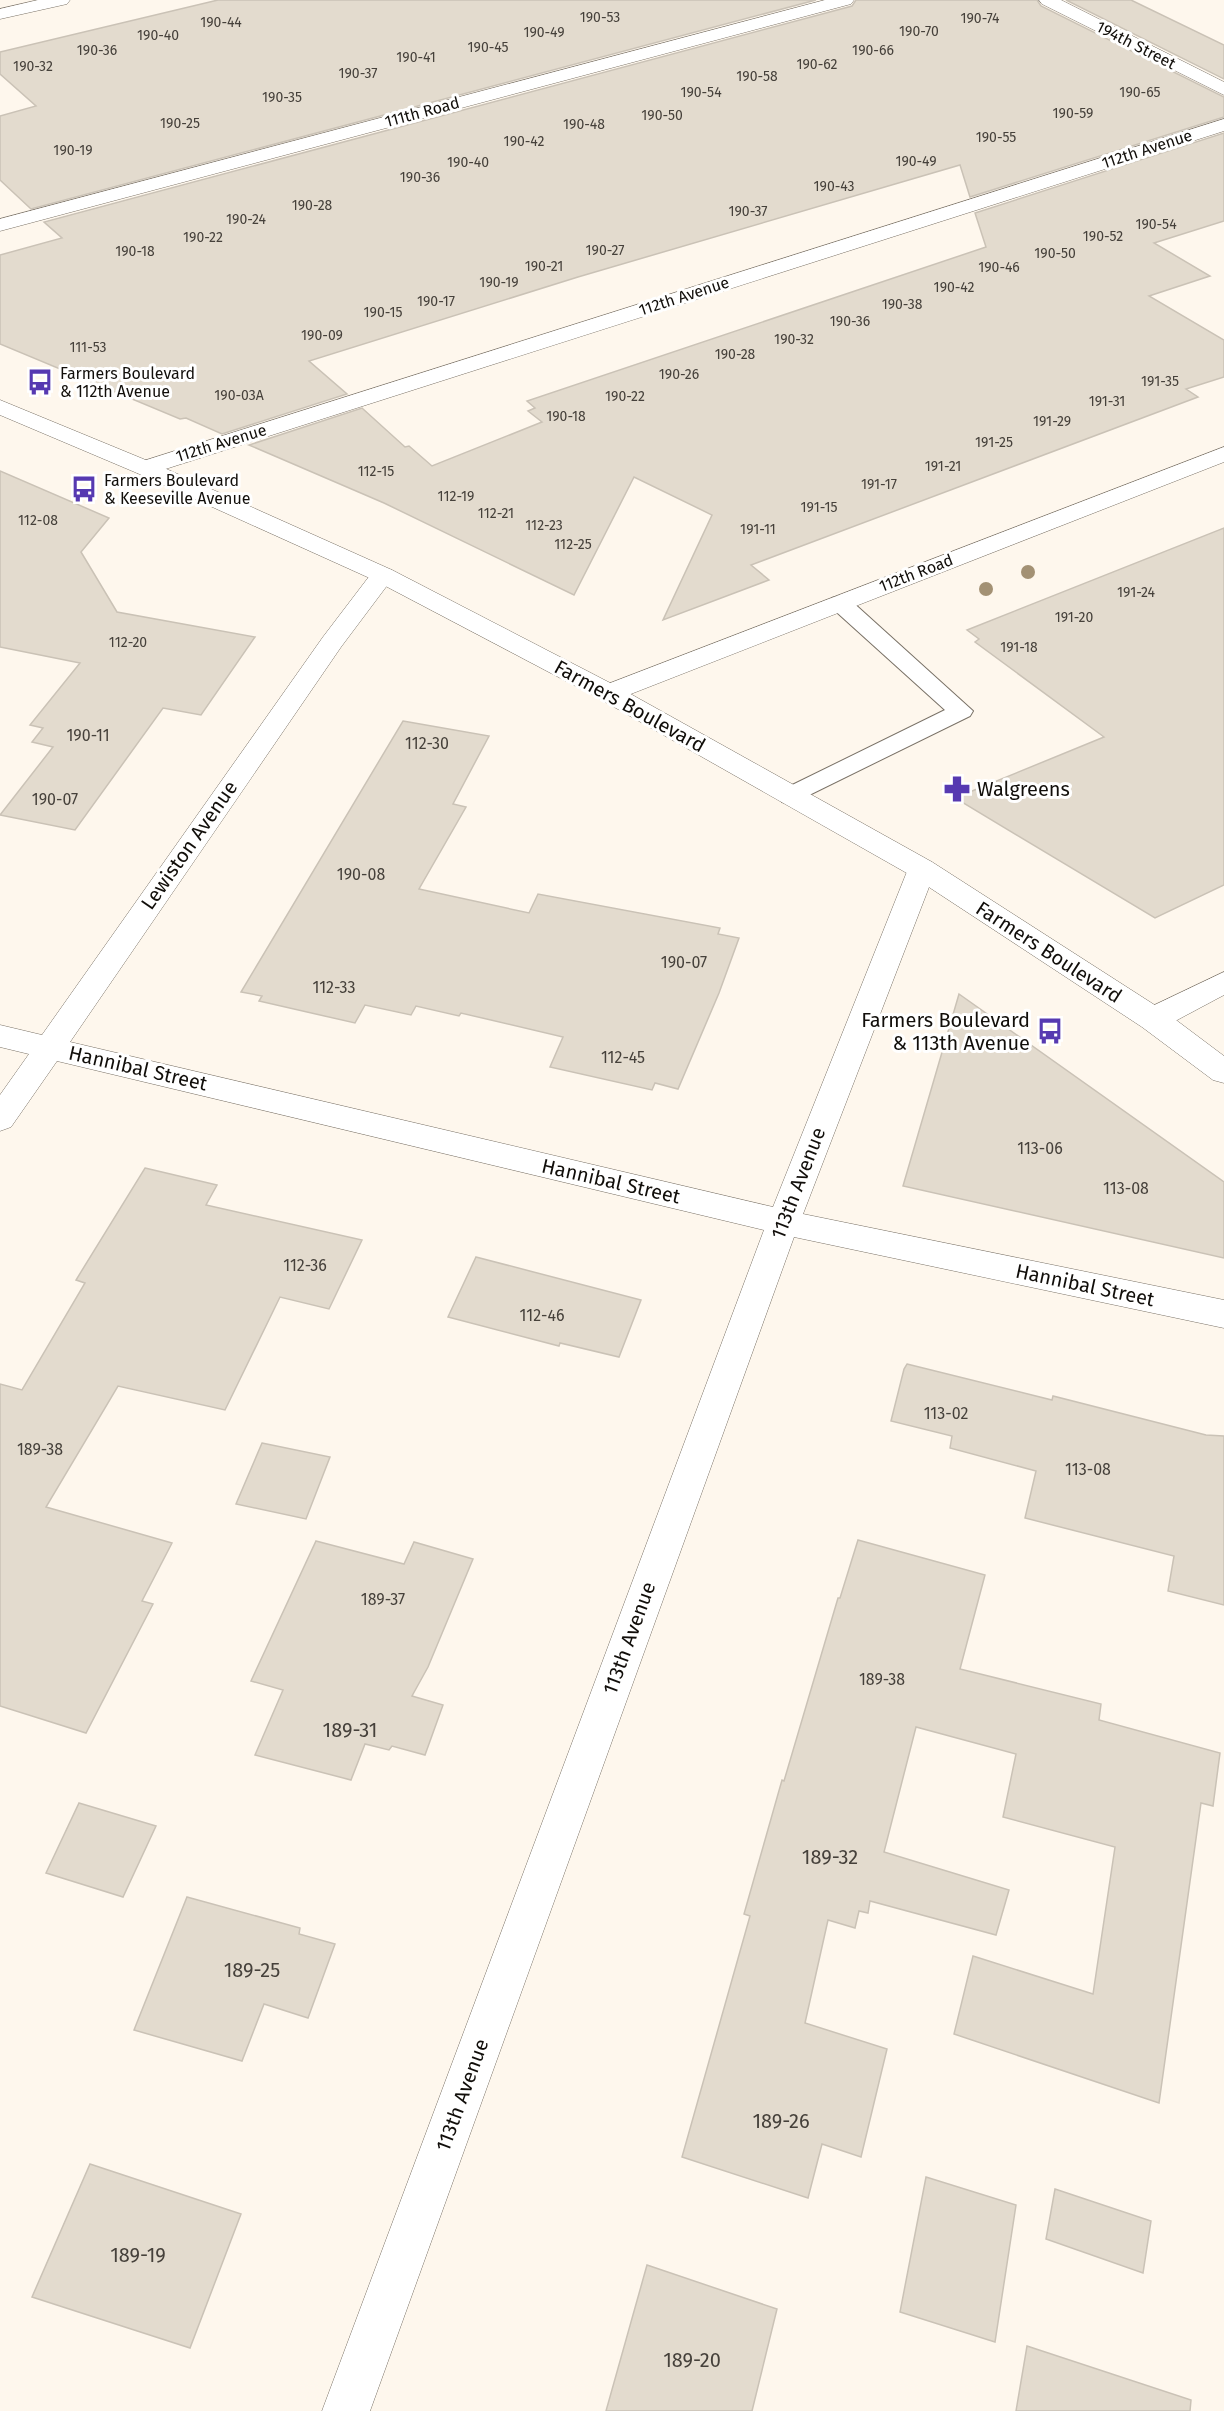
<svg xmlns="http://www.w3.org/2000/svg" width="1224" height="2411" font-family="'Fira Sans',sans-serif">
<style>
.building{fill:#e3dbce;stroke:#cac2b6;stroke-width:1.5}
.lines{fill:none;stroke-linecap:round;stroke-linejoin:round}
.lane-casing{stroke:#7a7267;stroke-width:2}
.street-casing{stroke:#7a7267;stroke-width:1}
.secondary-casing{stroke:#7a7267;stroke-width:1}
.lane{fill:#fff;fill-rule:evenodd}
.street{fill:#fff;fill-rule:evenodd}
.secondary{fill:#fff;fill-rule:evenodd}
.tree{fill:#a39174}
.labels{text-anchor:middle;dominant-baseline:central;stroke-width:6;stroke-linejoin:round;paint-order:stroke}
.far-number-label{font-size:14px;fill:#46413b}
.far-street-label{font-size:16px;fill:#110e0a;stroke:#fff}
.far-poi-label{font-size:16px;fill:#110e0a;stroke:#fff;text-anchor:start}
.number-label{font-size:16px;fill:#46413b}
.street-label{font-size:20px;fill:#110e0a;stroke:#fff}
.poi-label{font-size:20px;fill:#110e0a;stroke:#fff;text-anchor:start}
.near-number-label{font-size:20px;fill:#46413b}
</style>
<rect width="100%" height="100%" fill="#fef7ed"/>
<g class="building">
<polygon points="218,0 816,0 31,209 0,180 0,116 36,106 0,74 0,52"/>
<polygon points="856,0 1037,0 1041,6 1224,97 1224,117 970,197 960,165 578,277 309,361 347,394 222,434 186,418 180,419 0,344 0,255 62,238 44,222 852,6"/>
<polygon points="1066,0 1131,0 1224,45 1224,79"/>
<polygon points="1224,133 1224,221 1154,243 1210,276 1149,296 1224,340 1224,377 1186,389 1198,397 751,565 769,580 663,620 712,515 634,477 574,595 384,503 249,445 362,408 405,447 409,446 432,466 542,422 528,411 535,408 527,401 986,247 975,213"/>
<polygon points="0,471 109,518 81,552 117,612 255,637 201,715 163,708 75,830 0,815 53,747 32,742 43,728 30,725 80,663 0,647"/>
<polygon points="1224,528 1224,885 1155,918 955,798 1104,737 975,642 979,639 967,630"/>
<polygon points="403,721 489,736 453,804 466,807 419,889 529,913 538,894 720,928 718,934 739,938 719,993 678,1089 655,1083 652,1090 550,1067 563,1037 461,1013 459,1016 416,1006 411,1015 365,1005 355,1023 259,1001 262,996 241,992"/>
<polygon points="959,994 1224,1182 1224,1258 903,1186"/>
<polygon points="145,1168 217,1185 206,1205 362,1240 329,1309 280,1297 225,1410 118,1386 46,1507 172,1543 142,1601 153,1604 86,1733 0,1706 0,1384 22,1390 85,1283 76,1280"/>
<polygon points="476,1257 641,1300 619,1357 560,1343 559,1346 448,1317"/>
<polygon points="907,1364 1052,1400 1053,1396 1206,1435 1224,1436 1224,1605 1168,1591 1174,1556 1025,1518 1036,1471 950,1448 952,1436 891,1421 904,1369"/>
<polygon points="262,1443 330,1457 306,1519 236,1504"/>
<polygon points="858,1540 985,1575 960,1669 1101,1704 1099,1720 1220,1753 1213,1806 1201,1803 1159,2103 954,2034 973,1956 1093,1994 1115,1847 1003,1817 1016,1754 916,1727 884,1852 1009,1890 996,1935 870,1901 868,1913 859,1911 855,1928 828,1920 805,2023 887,2049 861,2157 822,2144 808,2198 682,2157 750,1916 744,1914 782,1780 784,1781 838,1598 840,1598"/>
<polygon points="316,1541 404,1564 414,1542 473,1559 428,1667 412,1696 443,1705 425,1755 392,1746 389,1750 365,1744 351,1780 255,1755 283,1690 251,1681"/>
<polygon points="79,1803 156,1826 123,1897 46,1873"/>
<polygon points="187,1897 300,1928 299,1934 335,1944 308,2018 264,2004 242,2061 134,2030"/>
<polygon points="90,2164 241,2214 190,2348 32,2297"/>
<polygon points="926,2177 1016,2205 995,2342 900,2312"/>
<polygon points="1055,2189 1151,2221 1143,2273 1046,2239"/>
<polygon points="647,2265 777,2309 752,2411 606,2411"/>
<polygon points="1027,2346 1191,2400 1190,2411 1016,2411"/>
</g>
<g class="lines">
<g class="lane-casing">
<polygon id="lane" points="840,596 848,598 973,711 970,716 791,804 782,802 778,796 782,790 945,710 832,608 829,603 832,598"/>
</g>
<g class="street-casing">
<g id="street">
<polygon points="38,0 70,0 67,4 0,19 0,9"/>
<polygon points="825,0 854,0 851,4 0,231 0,219"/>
<polygon points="1039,0 1061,0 1224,82 1224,95 1042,4"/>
<polygon points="1224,119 1224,131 153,473 137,473 133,468 137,463"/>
<polygon points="1224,447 1224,462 618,699 609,701 600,699 596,693 600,687"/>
<polygon points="383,568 392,570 395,575 341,647 70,1042 773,1207 908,869 912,862 922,860 932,862 936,869 803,1214 1224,1300 1224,1328 794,1237 370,2411 322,2411 764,1230 57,1061 11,1127 0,1131 0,1095 29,1054 0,1047 0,1025 42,1035 323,637 374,570"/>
<polygon points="1224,972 1224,995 1164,1027 1153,1030 1142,1027 1138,1019 1142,1011"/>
</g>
</g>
<g class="secondary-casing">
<polygon id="secondary" points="0,400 153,463 392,570 618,687 932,862 1164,1011 1224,1056 1224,1083 1213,1080 1142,1027 912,876 600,699 374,580 137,473 0,415"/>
</g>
<use href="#lane" class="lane"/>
<use href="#street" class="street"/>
<use href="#secondary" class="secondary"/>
</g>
<g class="tree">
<circle cx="1028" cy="572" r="7"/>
<circle cx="986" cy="589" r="7"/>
</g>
<defs>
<g id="bus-bare" transform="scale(2.07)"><path d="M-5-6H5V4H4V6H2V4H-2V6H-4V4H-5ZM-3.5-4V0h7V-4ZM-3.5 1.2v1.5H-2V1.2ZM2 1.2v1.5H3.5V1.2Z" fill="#5639b1" stroke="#fff" stroke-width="2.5" paint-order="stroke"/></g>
<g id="pharmacy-bare" transform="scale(2.07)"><path d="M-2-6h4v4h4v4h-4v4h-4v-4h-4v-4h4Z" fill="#5639b1" stroke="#fff" stroke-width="2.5" paint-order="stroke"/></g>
</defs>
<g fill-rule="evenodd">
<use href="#bus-bare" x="40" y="382"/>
<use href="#bus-bare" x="84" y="489"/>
<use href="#pharmacy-bare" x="957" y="789"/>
<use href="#bus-bare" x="1050" y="1031"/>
</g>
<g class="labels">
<g class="far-number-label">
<text x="600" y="17">190-53</text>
<text x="980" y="18">190-74</text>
<text x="221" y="22">190-44</text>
<text x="919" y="31">190-70</text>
<text x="544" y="32">190-49</text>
<text x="158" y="35">190-40</text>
<text x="488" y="47">190-45</text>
<text x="97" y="50">190-36</text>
<text x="873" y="50">190-66</text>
<text x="416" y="57">190-41</text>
<text x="817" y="64">190-62</text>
<text x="33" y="66">190-32</text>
<text x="358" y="73">190-37</text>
<text x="757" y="76">190-58</text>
<text x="701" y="92">190-54</text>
<text x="1140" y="92">190-65</text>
<text x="282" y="97">190-35</text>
<text x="1073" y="113">190-59</text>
<text x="662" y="115">190-50</text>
<text x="180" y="123">190-25</text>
<text x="584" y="124">190-48</text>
<text x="996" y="137">190-55</text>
<text x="524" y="141">190-42</text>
<text x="73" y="150">190-19</text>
<text x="916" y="161">190-49</text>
<text x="468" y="162">190-40</text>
<text x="420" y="177">190-36</text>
<text x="834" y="186">190-43</text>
<text x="312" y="205">190-28</text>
<text x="748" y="211">190-37</text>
<text x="246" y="219">190-24</text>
<text x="1156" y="224">190-54</text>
<text x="1103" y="236">190-52</text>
<text x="203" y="237">190-22</text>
<text x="605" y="250">190-27</text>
<text x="135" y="251">190-18</text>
<text x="1055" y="253">190-50</text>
<text x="544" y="266">190-21</text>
<text x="999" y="267">190-46</text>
<text x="499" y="282">190-19</text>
<text x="954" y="287">190-42</text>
<text x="436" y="301">190-17</text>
<text x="902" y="304">190-38</text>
<text x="383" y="312">190-15</text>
<text x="850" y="321">190-36</text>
<text x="322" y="335">190-09</text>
<text x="794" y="339">190-32</text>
<text x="88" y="347">111-53</text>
<text x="735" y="354">190-28</text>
<text x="679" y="374">190-26</text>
<text x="1160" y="381">191-35</text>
<text x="239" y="395">190-03A</text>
<text x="625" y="396">190-22</text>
<text x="1107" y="401">191-31</text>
<text x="566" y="416">190-18</text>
<text x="1052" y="421">191-29</text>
<text x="994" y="442">191-25</text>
<text x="943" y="466">191-21</text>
<text x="376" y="471">112-15</text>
<text x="879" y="484">191-17</text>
<text x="456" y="496">112-19</text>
<text x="819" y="507">191-15</text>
<text x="496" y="513">112-21</text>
<text x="38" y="520">112-08</text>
<text x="544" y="525">112-23</text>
<text x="758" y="529">191-11</text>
<text x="573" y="544">112-25</text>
<text x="1136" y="592">191-24</text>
<text x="1074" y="617">191-20</text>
<text x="128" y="642">112-20</text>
<text x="1019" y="647">191-18</text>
</g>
<g class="far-street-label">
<text transform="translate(1136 45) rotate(27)">194th Street</text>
<text transform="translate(422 112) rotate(-15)">111th Road</text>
<text transform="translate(1147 149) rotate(-18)">112th Avenue</text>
<text transform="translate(684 296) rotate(-18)">112th Avenue</text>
<text transform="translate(221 443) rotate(-17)">112th Avenue</text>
<text transform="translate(916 573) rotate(-21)">112th Road</text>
</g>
<g class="far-poi-label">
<text x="60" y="373">Farmers Boulevard<tspan x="60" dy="18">&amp; 112th Avenue</tspan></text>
<text x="104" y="480">Farmers Boulevard<tspan x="104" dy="18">&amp; Keeseville Avenue</tspan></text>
</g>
<g class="number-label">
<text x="88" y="735">190-11</text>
<text x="427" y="743">112-30</text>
<text x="55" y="799">190-07</text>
<text x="361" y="874">190-08</text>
<text x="684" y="962">190-07</text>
<text x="334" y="987">112-33</text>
<text x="623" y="1057">112-45</text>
<text x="1040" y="1148">113-06</text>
<text x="1126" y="1188">113-08</text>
<text x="305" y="1265">112-36</text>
<text x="542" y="1315">112-46</text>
<text x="946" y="1413">113-02</text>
<text x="40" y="1449">189-38</text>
<text x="1088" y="1469">113-08</text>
<text x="383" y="1599">189-37</text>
<text x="882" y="1679">189-38</text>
</g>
<g class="street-label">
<text transform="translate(630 706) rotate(29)">Farmers Boulevard</text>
<text transform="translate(189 845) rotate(-55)">Lewiston Avenue</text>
<text transform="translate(1049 952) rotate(33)">Farmers Boulevard</text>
<text transform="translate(138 1068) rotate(13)">Hannibal Street</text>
<text transform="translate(611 1181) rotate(13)">Hannibal Street</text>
<text transform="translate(798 1183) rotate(-69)">113th Avenue</text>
<text transform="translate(1085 1285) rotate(12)">Hannibal Street</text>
<text transform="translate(629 1638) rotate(-70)">113th Avenue</text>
<text transform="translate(462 2095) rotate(-70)">113th Avenue</text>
</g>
<g class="poi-label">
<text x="977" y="789">Walgreens</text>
<text x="1030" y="1020" text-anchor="end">Farmers Boulevard<tspan x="1030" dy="23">&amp; 113th Avenue</tspan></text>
</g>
<g class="near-number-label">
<text x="350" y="1730">189-31</text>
<text x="830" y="1857">189-32</text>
<text x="252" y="1970">189-25</text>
<text x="781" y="2121">189-26</text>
<text x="138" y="2255">189-19</text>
<text x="692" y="2360">189-20</text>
</g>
</g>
</svg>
